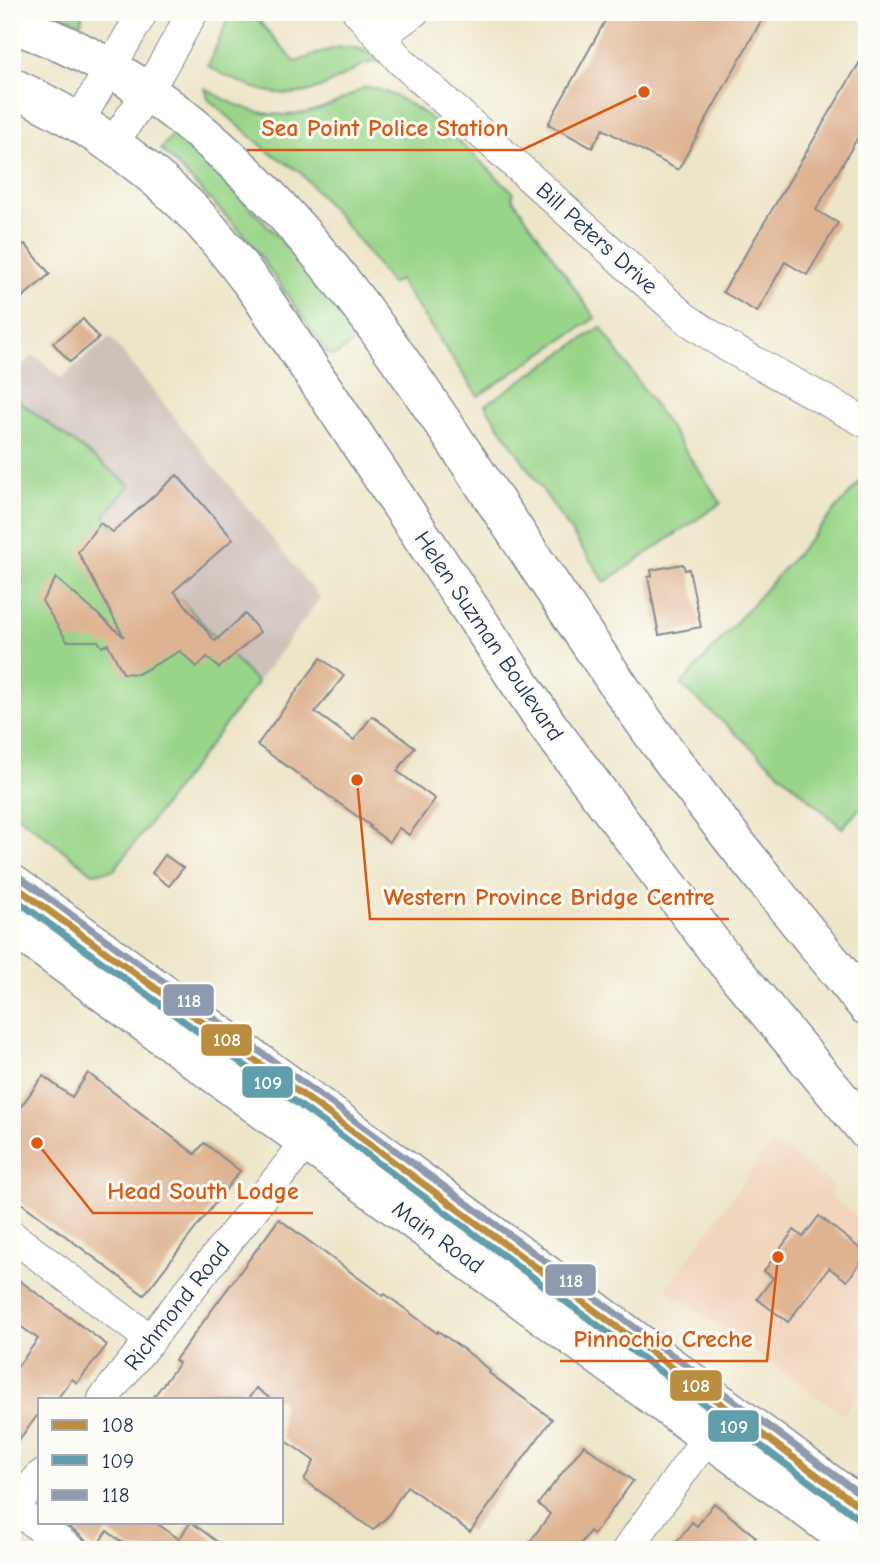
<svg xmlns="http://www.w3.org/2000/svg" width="879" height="1562" font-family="'Comic Neue',sans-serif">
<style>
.built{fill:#f1d5bd}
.industrial{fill:#cec1ba}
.green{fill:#99d589;stroke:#5a8274;stroke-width:2}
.building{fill:#deb391}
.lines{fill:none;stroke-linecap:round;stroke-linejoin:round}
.minor-casing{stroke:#848a92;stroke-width:32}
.major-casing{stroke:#848a92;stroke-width:41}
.minor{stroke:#fff;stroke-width:30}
.major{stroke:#fff;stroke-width:38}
.bus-1-casing{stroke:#fdfcf7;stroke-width:12}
.bus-2-casing{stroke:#fdfcf7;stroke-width:12}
.bus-3-casing{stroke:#fdfcf7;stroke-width:12}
.bus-1{stroke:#bb8d3e;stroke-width:7}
.bus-2{stroke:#619eac;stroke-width:7}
.bus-3{stroke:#8e9bae;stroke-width:7}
.labels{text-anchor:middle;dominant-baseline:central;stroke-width:6;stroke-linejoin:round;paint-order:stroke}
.street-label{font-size:23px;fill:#1b2f5e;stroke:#fdfcf7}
.leader{fill:none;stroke:#de5710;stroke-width:2.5}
.callout-dot{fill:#de5710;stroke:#fdfcf7;stroke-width:2.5}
.callout-label{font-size:24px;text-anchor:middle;font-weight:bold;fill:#de5710;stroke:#fdfcf7;stroke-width:6;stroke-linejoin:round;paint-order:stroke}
.line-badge{stroke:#fdfcf7;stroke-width:2.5}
.badge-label{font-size:19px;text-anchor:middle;font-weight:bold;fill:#fff}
</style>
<rect width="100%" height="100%" fill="#fdfcf7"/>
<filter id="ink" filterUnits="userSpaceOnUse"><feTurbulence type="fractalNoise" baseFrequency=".0143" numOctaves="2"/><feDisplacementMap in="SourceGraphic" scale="14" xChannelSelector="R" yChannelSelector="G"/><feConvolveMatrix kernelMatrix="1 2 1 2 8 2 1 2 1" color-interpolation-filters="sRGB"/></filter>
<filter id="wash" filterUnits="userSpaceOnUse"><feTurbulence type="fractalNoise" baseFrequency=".00686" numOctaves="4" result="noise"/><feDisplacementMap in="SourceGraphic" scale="28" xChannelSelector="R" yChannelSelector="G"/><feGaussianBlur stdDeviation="1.57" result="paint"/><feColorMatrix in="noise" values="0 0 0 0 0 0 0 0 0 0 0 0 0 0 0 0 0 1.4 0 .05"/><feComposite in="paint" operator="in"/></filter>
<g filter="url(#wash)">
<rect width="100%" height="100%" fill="#ede5c7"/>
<polygon class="built" points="773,1141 829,1181 832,1190 829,1195 867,1224 867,1382 843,1415 666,1289"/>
<polygon class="industrial" points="110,337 320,598 257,683 103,516 130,484 12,396 12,375 34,355 61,378"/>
<g class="green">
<polygon points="51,12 83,12 81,23"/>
<path d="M 231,12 L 251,12 L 295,62 C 330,50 349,35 381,62 L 379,64 L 374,60 L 370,64 L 366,63 C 352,71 338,80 322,87 C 282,104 243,86 208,66 Z"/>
<path d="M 369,87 C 421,98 475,158 514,193 L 512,197 L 595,318 L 478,396 L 399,280 L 391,284 L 356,237 L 300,172 L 269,152 L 208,99 L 205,88 C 263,125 306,123 363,88 Z"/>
<path d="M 172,135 C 246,196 300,259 358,334 L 356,340 L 335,356 L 328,354 L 248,239 L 161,149 Z"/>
<polygon points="601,327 721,503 605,582 485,405"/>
<polygon points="12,396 130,485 104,516 257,683 114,870 93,873 12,811"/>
<polygon points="867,474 867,800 842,828 681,685"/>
</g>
<g id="blocks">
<g class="building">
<polygon points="610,12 766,12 678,170 603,129 592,148 548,124"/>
<polygon points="867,50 867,143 858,137 816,210 838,223 807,275 785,262 757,312 723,292"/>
<polygon points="25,244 50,274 12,306 12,254"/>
<polygon points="83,319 99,338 70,362 53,343"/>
<polygon points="177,475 233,539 174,591 215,641 245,614 260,632 219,668 207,657 197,667 180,651 138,674 123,673 108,644 102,647 98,641 67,641 42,601 56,578 124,637 78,552 100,523 113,532"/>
<polygon points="683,564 685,570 689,569 701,627 659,635 648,577 652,576 651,570"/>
<polygon points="321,658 344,676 315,712 354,740 372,716 415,747 397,771 435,799 409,835 399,828 389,842 369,827 371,826 257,745"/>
<polygon points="165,855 183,868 169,886 152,873"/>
<polygon points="88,1073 195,1154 204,1143 240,1171 144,1295 12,1196 12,1119 43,1076 72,1097"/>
<polygon points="819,1216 867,1254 847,1281 829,1268 788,1322 757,1299 773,1278 764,1271 794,1230 803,1237"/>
<polygon points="279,1219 383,1296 385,1294 437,1333 438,1331 474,1357 490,1371 489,1373 552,1419 470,1532 407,1486 387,1517 373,1530 304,1480 314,1461 282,1438 282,1399 271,1399 256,1388 248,1399 152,1399 179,1363 175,1360"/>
<polygon points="12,1275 107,1345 77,1383 72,1379 57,1399 40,1399 40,1412 12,1449 12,1374 38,1339 12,1320"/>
<polygon points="584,1445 633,1481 594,1534 590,1531 576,1550 524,1550 550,1514 538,1504"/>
<polygon points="714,1503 756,1537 746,1550 671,1550 692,1522 697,1526"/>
<polygon points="62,1522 155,1522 179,1539 191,1522 228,1550 132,1550 107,1531 94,1550 81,1536"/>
</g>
</g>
</g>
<g filter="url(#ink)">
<use href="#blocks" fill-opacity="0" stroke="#848a92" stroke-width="2"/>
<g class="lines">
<g class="minor-casing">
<g id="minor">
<polyline points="358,12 401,61 684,317 728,347 867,423"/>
<polyline points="380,36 414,12"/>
<polyline points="79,121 143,12"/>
<polyline points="112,145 148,91 193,12"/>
<polyline points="12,1236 151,1340"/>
<polyline points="103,1399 320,1125"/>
<polyline points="12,1507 71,1550"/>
<polyline points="14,1508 40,1476"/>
<polyline points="627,1550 720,1419"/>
</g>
</g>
<g class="major-casing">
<g id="major">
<path d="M 12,24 C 212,89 345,276 457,444 C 506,517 554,591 604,664 C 684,783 776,894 867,1006"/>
<path d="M 12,87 C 76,117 134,155 185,204 C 212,230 235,261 258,291 L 549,727 L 716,949 L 867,1131"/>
<polyline points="12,884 329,1114 867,1512"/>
<polyline points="12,925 863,1550"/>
</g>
</g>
<use href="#minor" class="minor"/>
<use href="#major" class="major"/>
<g class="bus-1-casing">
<polyline id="bus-1" points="12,884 329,1114 867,1512"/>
</g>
<g class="bus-2-casing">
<polyline id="bus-2" points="12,897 323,1122 861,1520"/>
</g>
<g class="bus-3-casing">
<polyline id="bus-3" points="18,876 335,1106 867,1499"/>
</g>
<use href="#bus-1" class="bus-1"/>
<use href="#bus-2" class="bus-2"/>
<use href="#bus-3" class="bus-3"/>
</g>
</g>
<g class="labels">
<g class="street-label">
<text transform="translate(597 238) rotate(42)">Bill Peters Drive</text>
<text transform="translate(489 636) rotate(56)">Helen Suzman Boulevard</text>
<text transform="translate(438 1237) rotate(36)">Main Road</text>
<text transform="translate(177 1306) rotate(-52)">Richmond Road</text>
</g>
</g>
<path class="leader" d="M644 92L522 150H247M357 780L370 919H729M37 1143L93 1213H313M778 1257L767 1361H560"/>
<g class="callout-dot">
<circle cx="644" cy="92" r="7"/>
<circle cx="357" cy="780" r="7"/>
<circle cx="37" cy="1143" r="7"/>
<circle cx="778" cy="1257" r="7"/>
</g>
<g class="callout-label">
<text x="385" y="136">Sea Point Police Station</text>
<text x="549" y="905">Western Province Bridge Centre</text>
<text x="203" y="1199">Head South Lodge</text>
<text x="663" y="1347">Pinnochio Creche</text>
</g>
<g class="line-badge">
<rect x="162" y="983" width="53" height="34" rx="7" fill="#8e9bae"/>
<rect x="200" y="1023" width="53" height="34" rx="7" fill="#bb8d3e"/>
<rect x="241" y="1065" width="53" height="34" rx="7" fill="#619eac"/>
<rect x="544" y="1263" width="53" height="34" rx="7" fill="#8e9bae"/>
<rect x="669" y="1369" width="54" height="33" rx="7" fill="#bb8d3e"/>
<rect x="707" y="1409" width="53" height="34" rx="7" fill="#619eac"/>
</g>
<g class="badge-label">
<text x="189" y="1007">118</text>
<text x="227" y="1046">108</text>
<text x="268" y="1089">109</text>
<text x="571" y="1287">118</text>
<text x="696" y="1392">108</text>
<text x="734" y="1433">109</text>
</g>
<rect width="879" height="1562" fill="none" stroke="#fdfcf7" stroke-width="42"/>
<rect x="38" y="1398" width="245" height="126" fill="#fdfcf7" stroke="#a3aaba" stroke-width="2"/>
<rect x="52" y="1420" width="35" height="10" fill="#bb8d3e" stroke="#a3aaba" stroke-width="2"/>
<text x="102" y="1432" font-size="21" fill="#1b2f5e">108</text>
<rect x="52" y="1455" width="35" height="10" fill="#619eac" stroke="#a3aaba" stroke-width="2"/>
<text x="102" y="1468" font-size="21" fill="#1b2f5e">109</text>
<rect x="52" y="1490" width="35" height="10" fill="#8e9bae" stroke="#a3aaba" stroke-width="2"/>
<text x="102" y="1502" font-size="21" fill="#1b2f5e">118</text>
</svg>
